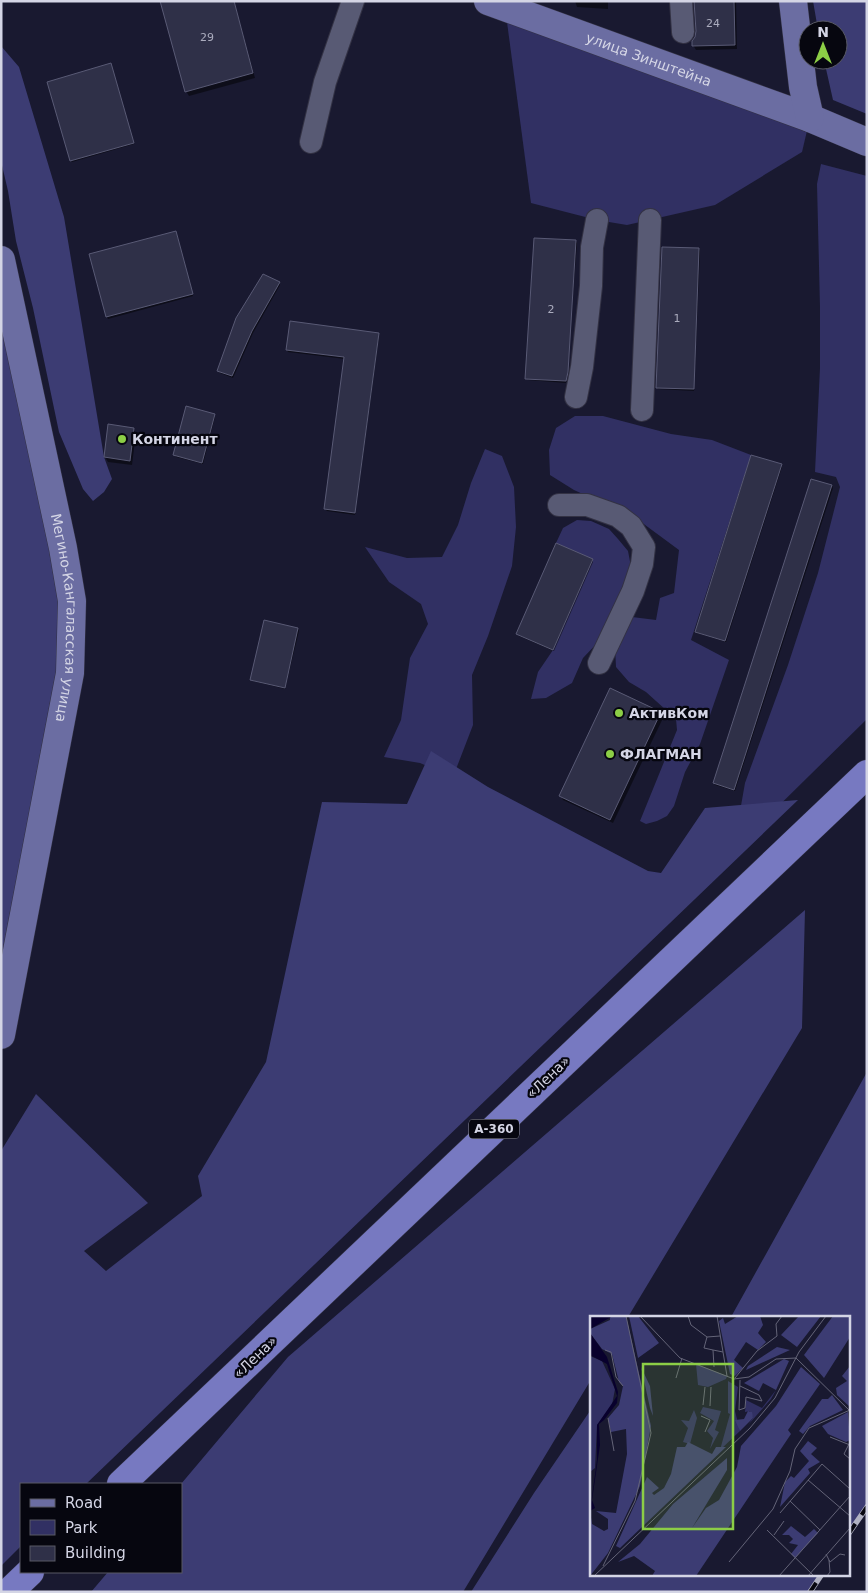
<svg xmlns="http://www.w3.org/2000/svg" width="868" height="1593" font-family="'DejaVu Sans',sans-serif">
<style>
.green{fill:#313063}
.forest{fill:#3c3c73}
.shadow{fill:#0007}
.building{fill:#2f3048;stroke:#595a75}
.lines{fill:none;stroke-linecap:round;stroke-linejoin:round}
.minor-casing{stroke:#333244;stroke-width:24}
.major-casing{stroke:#333244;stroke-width:29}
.highway-casing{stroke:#333244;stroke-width:29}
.minor{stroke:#585a74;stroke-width:22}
.major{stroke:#6b6da2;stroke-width:28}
.highway{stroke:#7779c1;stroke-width:28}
.rail-casing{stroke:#b0b1c2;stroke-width:5.5}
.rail{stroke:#06060f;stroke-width:4;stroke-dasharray:11;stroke-linecap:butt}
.poi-dot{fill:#8cce46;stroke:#06060f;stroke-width:2}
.labels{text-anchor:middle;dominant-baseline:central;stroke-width:4.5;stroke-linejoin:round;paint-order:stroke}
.number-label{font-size:11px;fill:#abacbe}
.shield{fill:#06060f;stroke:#9697a5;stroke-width:1}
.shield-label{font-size:12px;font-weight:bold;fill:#d4d5e5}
.street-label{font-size:14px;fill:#d4d5e5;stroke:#06060f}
.poi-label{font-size:14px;font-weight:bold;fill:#d4d5e5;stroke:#06060f;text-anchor:start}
.inset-road{fill:none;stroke:#646478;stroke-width:1}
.view{fill:#8cce46;fill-opacity:0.15;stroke:#8cce46;stroke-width:2.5}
.inset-edge{fill:none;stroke:#d4d5e5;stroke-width:2.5}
</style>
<rect width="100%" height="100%" fill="#191930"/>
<g class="green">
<polygon points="505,7 810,118 802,152 715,205 627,225 597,220 531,203"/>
<polygon points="821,164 867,176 867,719 754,830 736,834 745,783 788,665 818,573 840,487 836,477 815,472 820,368 820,307 817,184"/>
<polygon points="575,416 603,416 671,434 712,440 751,455 691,640 729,660 700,744 685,772 674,806 667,816 657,821 646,824 640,821 677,730 676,719 646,692 629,682 616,667 615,647 632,617 656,620 660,598 674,593 679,550 637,519 574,490 550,475 549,450 556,428"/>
<polygon points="485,449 502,456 514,487 516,527 512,566 488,636 472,675 473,725 453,777 420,763 384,757 401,720 410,658 428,624 421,604 389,582 365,547 407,558 442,557 458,525 471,483"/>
<polygon points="577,520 591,521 609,529 618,539 628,551 632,572 600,640 583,658 572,683 546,698 531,699 538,672 553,650 593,560 556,543 563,528"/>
</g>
<g class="forest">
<polygon points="813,1 867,1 867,114 833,100 824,60 838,60 838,30 818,30"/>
<polygon points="1,46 19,67 64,217 104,457 112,479 104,492 93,501 83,489 59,432 33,308 16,241 8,191 1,161"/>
<polygon points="1,260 72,601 1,1035"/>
<polygon points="431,751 488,787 648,871 661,873 705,808 798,800 86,1484 21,1484 21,1546 1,1566 1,1151 36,1094 148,1203 84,1251 106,1271 202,1196 198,1176 266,1062 322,802 407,804"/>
<polygon points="805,910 802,1028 628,1317 592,1317 592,1378 463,1592 91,1592 108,1572 181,1572 181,1484 288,1357"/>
<polygon points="867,1072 867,1507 849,1533 849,1317 731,1317"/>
<polygon points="592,1408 592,1574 822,1574 810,1592 471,1592 534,1493"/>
</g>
<g class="shadow">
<polygon points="234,1 255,78 189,96 186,91"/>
<polygon points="575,1 608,1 608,9 577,7"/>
<polygon points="695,1 736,1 737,49 696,50 693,45 697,31"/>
<polygon points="112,67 134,144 72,162 71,160"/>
<polygon points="177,234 193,296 108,319 107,317"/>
<polygon points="575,241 577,243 566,383 528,380 527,378"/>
<polygon points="699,249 700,251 694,391 658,389 657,387"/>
<polygon points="279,283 280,285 253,333 233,378 220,373 219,371"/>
<polygon points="378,334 379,336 355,515 327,511 325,509 345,359 288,352 287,350"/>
<polygon points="214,415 215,417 203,464 176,457 175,455"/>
<polygon points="133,429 136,433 132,465 108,462 105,457"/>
<polygon points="781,465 782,467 726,642 697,633 696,632"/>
<polygon points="812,480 832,486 833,488 735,791 715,785 714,783"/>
<polygon points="592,560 593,562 554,651 519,636 518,634"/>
<polygon points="298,629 299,631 285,689 253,681 251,680"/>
<polygon points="660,713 663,718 613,823 563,800 561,795"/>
</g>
<g class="building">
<polygon points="160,1 234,1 253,73 185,92"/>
<polygon points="694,1 734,1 735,45 692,46 692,41 695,37 696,31"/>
<polygon points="111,63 134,143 70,161 47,82"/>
<polygon points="176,231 193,294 106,317 89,254"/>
<polygon points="534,238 576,240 568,372 566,381 525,379"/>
<polygon points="662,247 699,248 694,389 656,388"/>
<polygon points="263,274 280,282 252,331 232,376 217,371 236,318"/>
<polygon points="290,321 379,333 355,513 324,509 344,357 286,350"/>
<polygon points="186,406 215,414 202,463 173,455"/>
<polygon points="108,424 134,428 130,461 104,457"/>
<polygon points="751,455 782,464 725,641 695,632"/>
<polygon points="811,479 832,485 734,790 713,783"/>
<polygon points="556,543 593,559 553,650 516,634"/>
<polygon points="264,620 298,628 285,688 250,680"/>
<polygon points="610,688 661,712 610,820 559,796"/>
</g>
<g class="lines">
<g class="minor-casing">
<g id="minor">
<polyline points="681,1 683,32"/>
<polyline points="311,142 325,82 353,1"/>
<polyline points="576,397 582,367 591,286 592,247 597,220"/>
<polyline points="642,410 650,220"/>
<polyline points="559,505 587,505 618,516 631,526 644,547 642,564 633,591 599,663"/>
</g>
</g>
<g class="major-casing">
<g id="major">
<path id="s1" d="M 488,1 L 810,118 L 867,142"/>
<polyline points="793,1 803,87 810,118"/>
<path id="s2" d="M 1,260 L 63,548 L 72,601 L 70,673 L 1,1035"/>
</g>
</g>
<g class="highway-casing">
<g id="highway">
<polyline points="121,1484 867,774"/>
<polyline points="9,1592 30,1572"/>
</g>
</g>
<use href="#minor" class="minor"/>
<use href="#major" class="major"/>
<use href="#highway" class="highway"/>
<g class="rail-casing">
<g id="rail">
<polyline points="849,1533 867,1507"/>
<polyline points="810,1592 822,1574"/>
</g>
</g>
<use href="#rail" class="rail"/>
</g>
<g class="poi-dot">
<circle cx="122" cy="439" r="5"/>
<circle cx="619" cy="713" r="5"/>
<circle cx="610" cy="754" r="5"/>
</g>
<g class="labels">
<g class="number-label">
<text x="713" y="23">24</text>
<text x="207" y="37">29</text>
<text x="551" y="309">2</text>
<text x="677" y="318">1</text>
</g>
<rect class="shield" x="469" y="1119.5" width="50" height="19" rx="4"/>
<g class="shield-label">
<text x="494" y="1129">А-360</text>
</g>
<g class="street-label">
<text stroke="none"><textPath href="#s1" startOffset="171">улица Зинштейна</textPath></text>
<text stroke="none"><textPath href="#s2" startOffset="365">Мегино-Кангаласская улица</textPath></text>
<text transform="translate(548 1077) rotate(-44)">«Лена»</text>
<text transform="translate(255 1357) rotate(-44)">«Лена»</text>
</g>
<g class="poi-label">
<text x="132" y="439">Континент</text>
<text x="629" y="713">АктивКом</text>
<text x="620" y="754">ФЛАГМАН</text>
</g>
</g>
<g transform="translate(590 1316)">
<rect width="260" height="260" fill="#191930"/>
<path d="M 0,40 L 12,45 L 25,73 L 22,89 L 7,109 L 5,152 L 0,156 ZM 106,48 L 137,60 L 136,63 L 118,71 L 108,69 ZM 138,65 L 148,71 L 145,95 L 150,115 L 130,134 L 140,98 L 138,97 ZM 186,74 L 181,83 L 158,109 L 163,102 L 160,95 L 155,96 L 156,84 L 172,92 ZM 113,91 L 131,95 L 125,114 L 129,116 L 120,133 L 123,122 L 117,115 L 124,105 L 110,97 ZM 104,94 L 107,102 L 100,128 L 93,126 L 98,112 L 91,104 L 99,105 Z" fill="#313063"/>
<path d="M 20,0 L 36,0 L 61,110 L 50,170 L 18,237 L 0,260 L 0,195 L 2,208 L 14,215 L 18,213 L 18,203 L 6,195 L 26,197 L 37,138 L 36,113 L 21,116 L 18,102 L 29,89 L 33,70 L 29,66 L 22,38 L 12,33 L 0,17 L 0,13 L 20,4 ZM 39,0 L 48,0 L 69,27 L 48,42 ZM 148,0 L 170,0 L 173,9 L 168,17 L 176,26 L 168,34 L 156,26 L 144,44 L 153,52 L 145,60 L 140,58 L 129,5 L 133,2 L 135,8 ZM 209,0 L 231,0 L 207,31 L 191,19 ZM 243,0 L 260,0 L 260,21 L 234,62 L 214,39 ZM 187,31 L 200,34 L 156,54 L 158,50 ZM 194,43 L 199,45 L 186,74 L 173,67 L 169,75 L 154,67 ZM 260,50 L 260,91 L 247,79 L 246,72 L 257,65 L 252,60 ZM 51,51 L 60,70 L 63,100 L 60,92 ZM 211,51 L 230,68 L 198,114 L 201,118 L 106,260 L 62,260 L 65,255 L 44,240 L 28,246 L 50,228 L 83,188 L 137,142 L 137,154 L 102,212 L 116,192 L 129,184 L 147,151 L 151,130 L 186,90 ZM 242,79 L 253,94 L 220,110 L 213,118 L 209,115 L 232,83 L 238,83 ZM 158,95 L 162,96 L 163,102 L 150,115 L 145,104 L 154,103 ZM 258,96 L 260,124 L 256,126 L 238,118 L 232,110 ZM 218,125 L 227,132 L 221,138 L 230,146 L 218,153 L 220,157 L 190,191 L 195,166 L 201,160 L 204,162 L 219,145 L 210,135 ZM 98,126 L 122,138 L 126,131 L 136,131 L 30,232 L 26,230 L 57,161 L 69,172 L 62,177 L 64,179 L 74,172 L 81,158 L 87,131 L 95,131 ZM 201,210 L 215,221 L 224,213 L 228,217 L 205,242 L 201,238 L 208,229 L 199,227 L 203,223 L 199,219 L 192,219 Z" fill="#3c3c73"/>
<path d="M 0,0 L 20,0 L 21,1 L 0,13 ZM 0,17 L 17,41 L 28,76 L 27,87 L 14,104 L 9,108 L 10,129 L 2,184 L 5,192 L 0,195 L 7,144 L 7,109 L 27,80 L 17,48 L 0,39 Z" fill="#08002d"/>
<path class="inset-road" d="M 50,0 L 90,42 L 144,63 L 159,61 L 186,43 L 206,42M 98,0 L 101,9 L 117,21M 127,0 L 137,60M 15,34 L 21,36 L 26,61 L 33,70M 123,34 L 114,32 L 117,21 L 130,20M 206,42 L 260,95M 124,51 L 123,34 L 133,36M 86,62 L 92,42M 145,62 L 167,35 L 187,20 L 186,8 L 192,0M 150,64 L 149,94 L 155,92 L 156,81 L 172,85 L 169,79 L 150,70M 113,89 L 115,71M 120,90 L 121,71M 111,100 L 120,104 L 115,116M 18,102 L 24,135M 240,121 L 260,129M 260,126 L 254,138 L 260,143M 218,164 L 260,200M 200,185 L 230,214M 190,197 L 232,148 L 260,173M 177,214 L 224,260M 184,219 L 194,205M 236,238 L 240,246 L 250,238 L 255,239M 139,246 L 183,193 L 200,155 L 205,133 L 219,112 L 260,94M 13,250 L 45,185 L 61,117 L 36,0M 4,260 L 160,112 L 185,82 L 209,36 L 236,0M 189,260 L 260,180M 218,260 L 260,212M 237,260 L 240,256 L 239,244"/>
<path class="view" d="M 53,48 L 143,48 L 143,213 L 53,213 Z"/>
<rect width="260" height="260" class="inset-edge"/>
</g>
<rect width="868" height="1593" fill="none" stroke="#d4d5e5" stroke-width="5"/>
<rect x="20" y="1483" width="162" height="90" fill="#06060f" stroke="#585965"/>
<rect x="30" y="1499" width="25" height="8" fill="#6b6da2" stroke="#585965"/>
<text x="65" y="1508" font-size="15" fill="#d4d5e5">Road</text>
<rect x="30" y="1520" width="25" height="15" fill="#313063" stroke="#585965"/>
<text x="65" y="1533" font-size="15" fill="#d4d5e5">Park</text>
<rect x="30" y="1546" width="25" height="15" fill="#2f3048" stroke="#585965"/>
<text x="65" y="1558" font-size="15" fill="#d4d5e5">Building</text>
<g transform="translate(823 45)"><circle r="24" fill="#06060f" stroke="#585965"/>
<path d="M0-4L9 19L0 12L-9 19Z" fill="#8cce46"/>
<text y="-8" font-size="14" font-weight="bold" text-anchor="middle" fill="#d4d5e5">N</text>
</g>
</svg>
